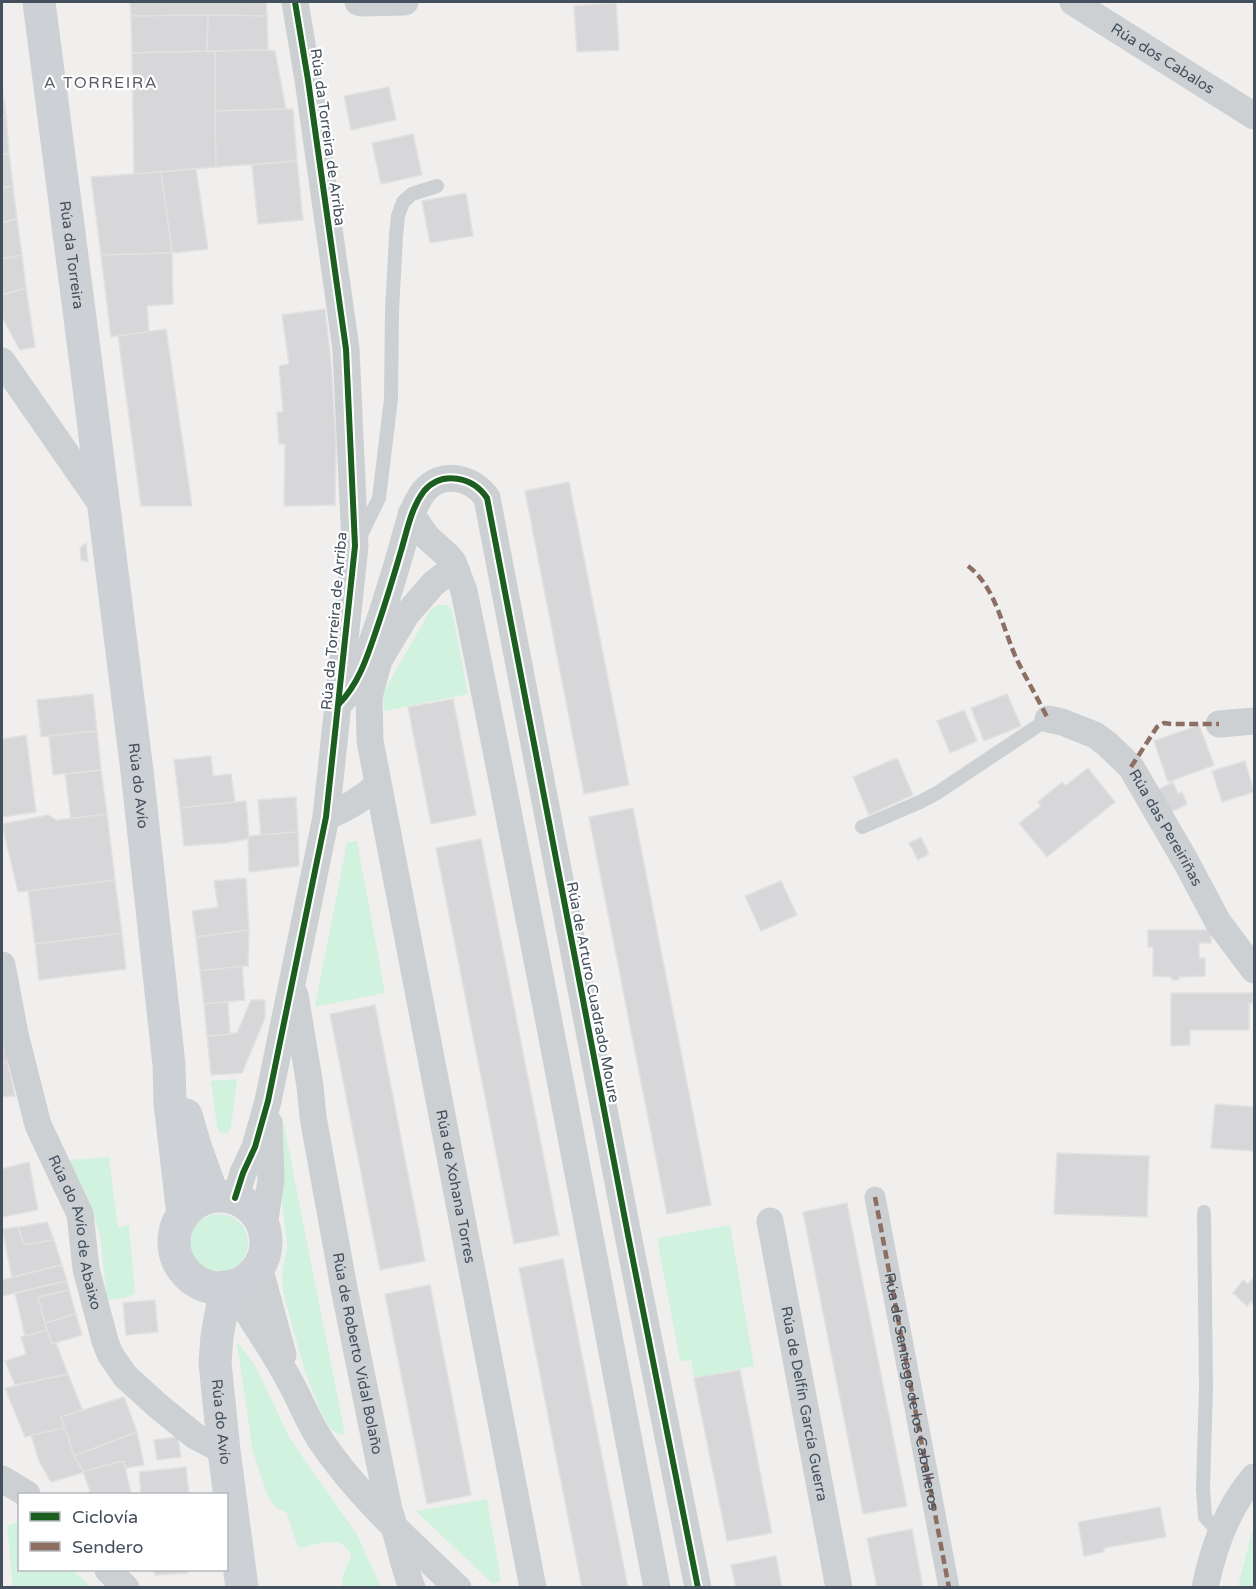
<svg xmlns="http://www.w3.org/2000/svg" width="1256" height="1589" font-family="'Varela Round',sans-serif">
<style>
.green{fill:#d1f2de}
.building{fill:#d7d7d9;stroke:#e1e1e1;stroke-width:1.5}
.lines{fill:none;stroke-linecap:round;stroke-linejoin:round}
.service{stroke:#ccd0d3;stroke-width:14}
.pedestrian{stroke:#ccd0d3;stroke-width:21}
.minor{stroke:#ccd0d3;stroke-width:27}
.secondary{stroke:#cdd0d4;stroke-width:33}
.quiet{stroke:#8d6e63;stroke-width:4.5;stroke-dasharray:9 4.5;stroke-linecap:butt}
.cycleway-casing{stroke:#fff;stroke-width:10}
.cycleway{stroke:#1b5e20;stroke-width:6}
.labels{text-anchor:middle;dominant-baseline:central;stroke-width:4.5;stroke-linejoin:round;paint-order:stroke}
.street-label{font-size:15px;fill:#44505d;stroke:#fff}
.neighbourhood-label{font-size:16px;letter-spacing:1.5px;fill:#5a5e64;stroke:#fff}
</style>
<rect width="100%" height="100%" fill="#f0efee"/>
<g class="green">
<polygon points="439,605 446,605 450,608 453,615 468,694 384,711 383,696 386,688 431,609"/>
<polygon points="357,841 385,993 315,1007 347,842"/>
<polygon points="237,1079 231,1127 227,1133 219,1132 217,1127 211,1081"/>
<polygon points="282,1115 345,1435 339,1434 330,1429 321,1412 305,1372 283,1292 282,1274 287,1246 282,1203 281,1117"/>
<polygon points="109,1157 118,1228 129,1225 135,1293 129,1297 107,1300 100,1235 90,1202 68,1160"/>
<circle cx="219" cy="1243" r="29"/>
<polygon points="730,1225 754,1366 694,1378 691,1360 680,1361 657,1238"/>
<path d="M 239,1343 L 257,1369 L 290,1439 L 356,1533 L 381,1587 L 342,1587 L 342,1579 L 351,1556 C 343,1533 319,1544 301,1548 L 297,1545 L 287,1513 L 275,1507 L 267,1494 L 252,1449 L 247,1411 L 237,1345 Z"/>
<polygon points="487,1499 501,1581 493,1584 416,1511"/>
<polygon points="19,1522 20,1570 73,1570 91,1587 13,1587 7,1526"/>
<polygon points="1254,1524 1254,1587 1238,1587"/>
</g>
<g class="building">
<polygon points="130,2 266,2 267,16 131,16"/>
<polygon points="616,3 619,50 577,52 574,6"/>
<polygon points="208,15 207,51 132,53 131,16"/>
<polygon points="208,15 267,16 268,50 207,51"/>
<polygon points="268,50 275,51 286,109 215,111 215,51"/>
<polygon points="215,51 216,167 134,174 132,53"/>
<polygon points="2,85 6,116 2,117"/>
<polygon points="389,87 396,120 351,130 344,96"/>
<polygon points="293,109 297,161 216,167 215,111"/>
<polygon points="6,116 9,153 2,154 2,117"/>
<polygon points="413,134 422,175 381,184 372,143"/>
<polygon points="9,153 13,186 2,188 2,155"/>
<polygon points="297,161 303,220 258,224 252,165"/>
<polygon points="196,169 208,249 172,253 161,172"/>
<polygon points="161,172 172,253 101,255 91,177"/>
<polygon points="13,186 17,219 2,223 2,188"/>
<polygon points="466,193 473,236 430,243 422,201"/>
<polygon points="17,219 22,255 2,259 2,223"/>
<polygon points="172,253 173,304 147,306 149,332 111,337 101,255"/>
<polygon points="22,255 26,288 2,295 2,259"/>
<polygon points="26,288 35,347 20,350 2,317 2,295"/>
<polygon points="325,309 331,362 336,441 335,505 284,506 285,444 279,444 277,412 283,412 279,366 289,364 282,315"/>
<polygon points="166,329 192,506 141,506 118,336"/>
<polygon points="569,482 629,785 584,794 525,491"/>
<polygon points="86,543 88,562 81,560 80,548"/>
<polygon points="93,694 97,731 41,737 37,700"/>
<polygon points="1007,694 1021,726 984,741 971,708"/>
<polygon points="453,699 476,815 431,824 408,707"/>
<polygon points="964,710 977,741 950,753 937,721"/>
<polygon points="1199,725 1214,765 1168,782 1154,741"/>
<polygon points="97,731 101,770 53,775 49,736"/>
<polygon points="26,735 36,812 2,817 2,739"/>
<polygon points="211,756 213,776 231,774 235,802 180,808 174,760"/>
<polygon points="897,758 913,795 869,815 853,777"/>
<polygon points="1245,761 1254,792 1222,802 1212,771"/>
<polygon points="1088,768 1115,802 1047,857 1019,823 1041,806 1038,802 1062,782 1065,786"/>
<polygon points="101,770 107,814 71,819 65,774"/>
<polygon points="1173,782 1178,794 1182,792 1187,804 1170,813 1157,790"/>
<polygon points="296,797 298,832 261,835 258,800"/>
<polygon points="246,801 249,836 248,839 225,843 184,846 180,808"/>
<polygon points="633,808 711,1205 667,1214 589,817"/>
<polygon points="107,814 115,880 18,892 2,824 48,815 56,820"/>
<polygon points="298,832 299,866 249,872 248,839 249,836"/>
<polygon points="921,837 929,854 918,860 909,843"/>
<polygon points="481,839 559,1235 514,1244 436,848"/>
<polygon points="246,878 249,930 196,937 192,911 218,907 214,881"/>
<polygon points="115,880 122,933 35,944 28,891"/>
<polygon points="781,881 797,915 761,931 745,896"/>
<polygon points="249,930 248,966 200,971 196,937"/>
<polygon points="1148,930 1208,930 1211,933 1211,943 1199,943 1199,958 1205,958 1205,976 1179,977 1179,980 1172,980 1171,977 1153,976 1153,947 1148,947"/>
<polygon points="122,933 126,969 39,980 35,944"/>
<polygon points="242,966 245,1000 204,1004 200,971"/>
<polygon points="1171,993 1253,993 1253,1003 1249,1003 1249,1030 1190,1030 1190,1045 1171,1046"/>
<polygon points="251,1000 265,1000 265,1018 242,1073 211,1075 207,1036 237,1033"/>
<polygon points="228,1002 230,1034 207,1036 204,1004"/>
<polygon points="375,1005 425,1261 380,1270 330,1014"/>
<polygon points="2,1034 12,1062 2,1063"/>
<polygon points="8,1062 15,1096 2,1097 2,1063"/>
<polygon points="1215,1104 1254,1107 1254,1151 1211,1148"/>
<polygon points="1057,1153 1149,1156 1147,1217 1054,1214"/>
<polygon points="29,1162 38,1210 2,1217 2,1169"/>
<polygon points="847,1203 907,1506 863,1514 803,1212"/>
<polygon points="47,1222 54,1240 24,1245 18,1227"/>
<polygon points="18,1227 24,1245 54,1240 62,1265 12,1277 2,1229"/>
<polygon points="563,1259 628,1588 582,1588 519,1268"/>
<polygon points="62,1265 67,1281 2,1296 2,1280"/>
<polygon points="1254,1277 1254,1306 1251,1302 1247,1306 1233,1293 1243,1280 1248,1284"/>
<polygon points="67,1281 69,1290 38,1297 47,1330 25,1336 15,1293"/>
<polygon points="430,1285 471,1495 427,1504 385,1294"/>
<polygon points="69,1290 76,1314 45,1323 38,1297"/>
<polygon points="155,1300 158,1332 126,1335 123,1303"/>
<polygon points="76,1314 82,1335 52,1344 45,1323"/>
<polygon points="47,1330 52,1344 56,1343 68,1374 15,1385 5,1361 26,1354 21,1337"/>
<polygon points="740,1370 772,1533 727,1541 694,1378"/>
<polygon points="68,1374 83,1411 61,1417 65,1428 25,1437 5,1388"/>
<polygon points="124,1397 137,1432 74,1456 61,1417"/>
<polygon points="65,1428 74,1456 84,1472 51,1482 39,1461 31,1435"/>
<polygon points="137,1432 144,1465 126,1468 124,1462 118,1462 84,1472 74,1456"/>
<polygon points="178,1437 181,1457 157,1460 154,1440"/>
<polygon points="118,1462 124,1462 131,1494 86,1494 90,1491 83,1472"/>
<polygon points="186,1467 189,1494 141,1494 139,1472"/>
<polygon points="1160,1507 1166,1537 1104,1548 1104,1552 1084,1556 1078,1522"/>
<polygon points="912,1529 923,1588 877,1588 867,1538"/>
<polygon points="776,1556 782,1588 736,1588 731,1565"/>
<polygon points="152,1570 187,1570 188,1573 156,1575"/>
</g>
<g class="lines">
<g class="service">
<polyline points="360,537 379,498 391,399 392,311 396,236 398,216 403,202 412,194 437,186"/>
<polyline points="862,827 920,802 937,793 1048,719"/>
<polyline points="1204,1212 1206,1388 1203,1488 1205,1517 1220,1533"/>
</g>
<polyline class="pedestrian" points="875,1197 949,1588"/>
<g class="minor">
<polyline points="358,2 361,3 405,2"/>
<path id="s1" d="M 1073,2 L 1254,116"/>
<polyline points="2,361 104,508"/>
<path d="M 411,514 L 427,537 L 447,555 L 453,562 L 464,591 C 532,923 593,1255 657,1588"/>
<path id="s2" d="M 457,572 L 443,576 L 433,584 L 406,615 L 379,660 L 369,697 L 370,741 L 533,1588"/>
<path d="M 339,704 C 361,681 369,651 379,622 C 387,598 394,575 401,551 C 407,531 411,508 424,491 C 442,470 473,477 487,498 L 628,1235 L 698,1588"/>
<path id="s3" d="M 1048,719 L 1062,722 L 1095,735 L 1107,744 L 1131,767 L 1185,860 L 1218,922 L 1254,970"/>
<polyline points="1219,724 1254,721"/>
<path d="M 326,817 C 346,809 362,799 378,785"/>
<path id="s4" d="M 2,965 L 15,1034 L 38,1125 L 80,1214 L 86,1269 L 105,1341 L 110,1354 L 125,1376 L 158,1406 L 195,1436 L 224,1451"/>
<path id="s5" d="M 295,995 L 310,1086 L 313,1117 L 344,1288 L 389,1510 C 398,1535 402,1562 412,1588"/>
<polyline points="235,1198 243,1173 255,1147 268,1101 326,817 355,546 346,349 308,80 295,2"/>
<path id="s6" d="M 770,1221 L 839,1588"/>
<polyline points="264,1226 271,1180 269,1123"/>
<polyline points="259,1267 283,1355"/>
<path d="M 231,1286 C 250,1317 272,1348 289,1380 C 301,1401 309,1424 323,1444 C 361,1499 410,1542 458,1588"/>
<polyline points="2,1479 27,1494"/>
<polyline points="108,1570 126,1588"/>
<path d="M 1205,1588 C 1213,1548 1227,1508 1254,1477"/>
</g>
<g class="secondary">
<path id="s7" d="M 39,2 L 87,372 L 137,771 L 169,1065 L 170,1103 L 183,1215"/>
<polyline points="186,1115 195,1146 213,1196"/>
<circle cx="220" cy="1242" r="46"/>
<path id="s8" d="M 226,1287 L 217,1336 L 215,1363 L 224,1451 L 242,1588"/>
</g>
<g class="quiet">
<path d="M 968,566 C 996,587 1003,630 1017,660 C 1027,680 1038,699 1048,719"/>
<polyline points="1131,767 1157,727 1164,723 1172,724 1219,724"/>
<path id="s9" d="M 875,1197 L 949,1588"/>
</g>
<g class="cycleway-casing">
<g id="cycleway">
<path d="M 339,704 C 361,681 369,651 379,622 C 387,598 394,575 401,551 C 407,531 411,508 424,491 C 442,470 473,477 487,498 L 628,1235 L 698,1588"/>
<polyline points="235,1198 243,1173 255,1147 268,1101 326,817 355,546 346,349 308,80 295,2"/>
</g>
</g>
<use href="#cycleway" class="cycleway"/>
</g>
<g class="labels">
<g class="street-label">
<text stroke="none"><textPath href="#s1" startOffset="106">Rúa dos Cabalos</textPath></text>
<text transform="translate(328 137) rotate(82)">Rúa da Torreira de Arriba</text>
<text stroke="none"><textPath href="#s7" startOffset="255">Rúa da Torreira</textPath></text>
<text transform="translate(334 621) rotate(-85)">Rúa da Torreira de Arriba</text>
<text stroke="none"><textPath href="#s7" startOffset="790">Rúa do Avío</textPath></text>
<text stroke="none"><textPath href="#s3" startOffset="168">Rúa das Pereiriñas</textPath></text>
<text transform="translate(593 992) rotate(79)">Rúa de Arturo Cuadrado Moure</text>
<text stroke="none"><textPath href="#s2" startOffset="657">Rúa de Xohana Torres</textPath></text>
<text stroke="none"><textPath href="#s4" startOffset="279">Rúa do Avío de Abaixo</textPath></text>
<text stroke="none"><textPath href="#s5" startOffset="364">Rúa de Roberto Vidal Bolaño</textPath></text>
<text stroke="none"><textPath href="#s9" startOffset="198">Rúa de Santiago de los Caballeros</textPath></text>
<text stroke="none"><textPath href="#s6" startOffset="186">Rúa de Delfín García Guerra</textPath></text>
<text stroke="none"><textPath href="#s8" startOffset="136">Rúa do Avío</textPath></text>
</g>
<g class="neighbourhood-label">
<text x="101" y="83">A TORREIRA</text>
</g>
</g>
<rect width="1256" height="1589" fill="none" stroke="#44505d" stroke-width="6"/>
<rect x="18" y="1493" width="210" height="78" fill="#ffffff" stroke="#b4b9be" stroke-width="1.5"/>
<rect x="30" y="1512" width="30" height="9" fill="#1b5e20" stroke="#b4b9be" stroke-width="1.5"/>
<text x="72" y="1523" font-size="18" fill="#44505d">Ciclovía</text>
<rect x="30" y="1542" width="30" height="9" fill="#8d6e63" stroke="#b4b9be" stroke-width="1.5"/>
<text x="72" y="1553" font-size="18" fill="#44505d">Sendero</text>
</svg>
